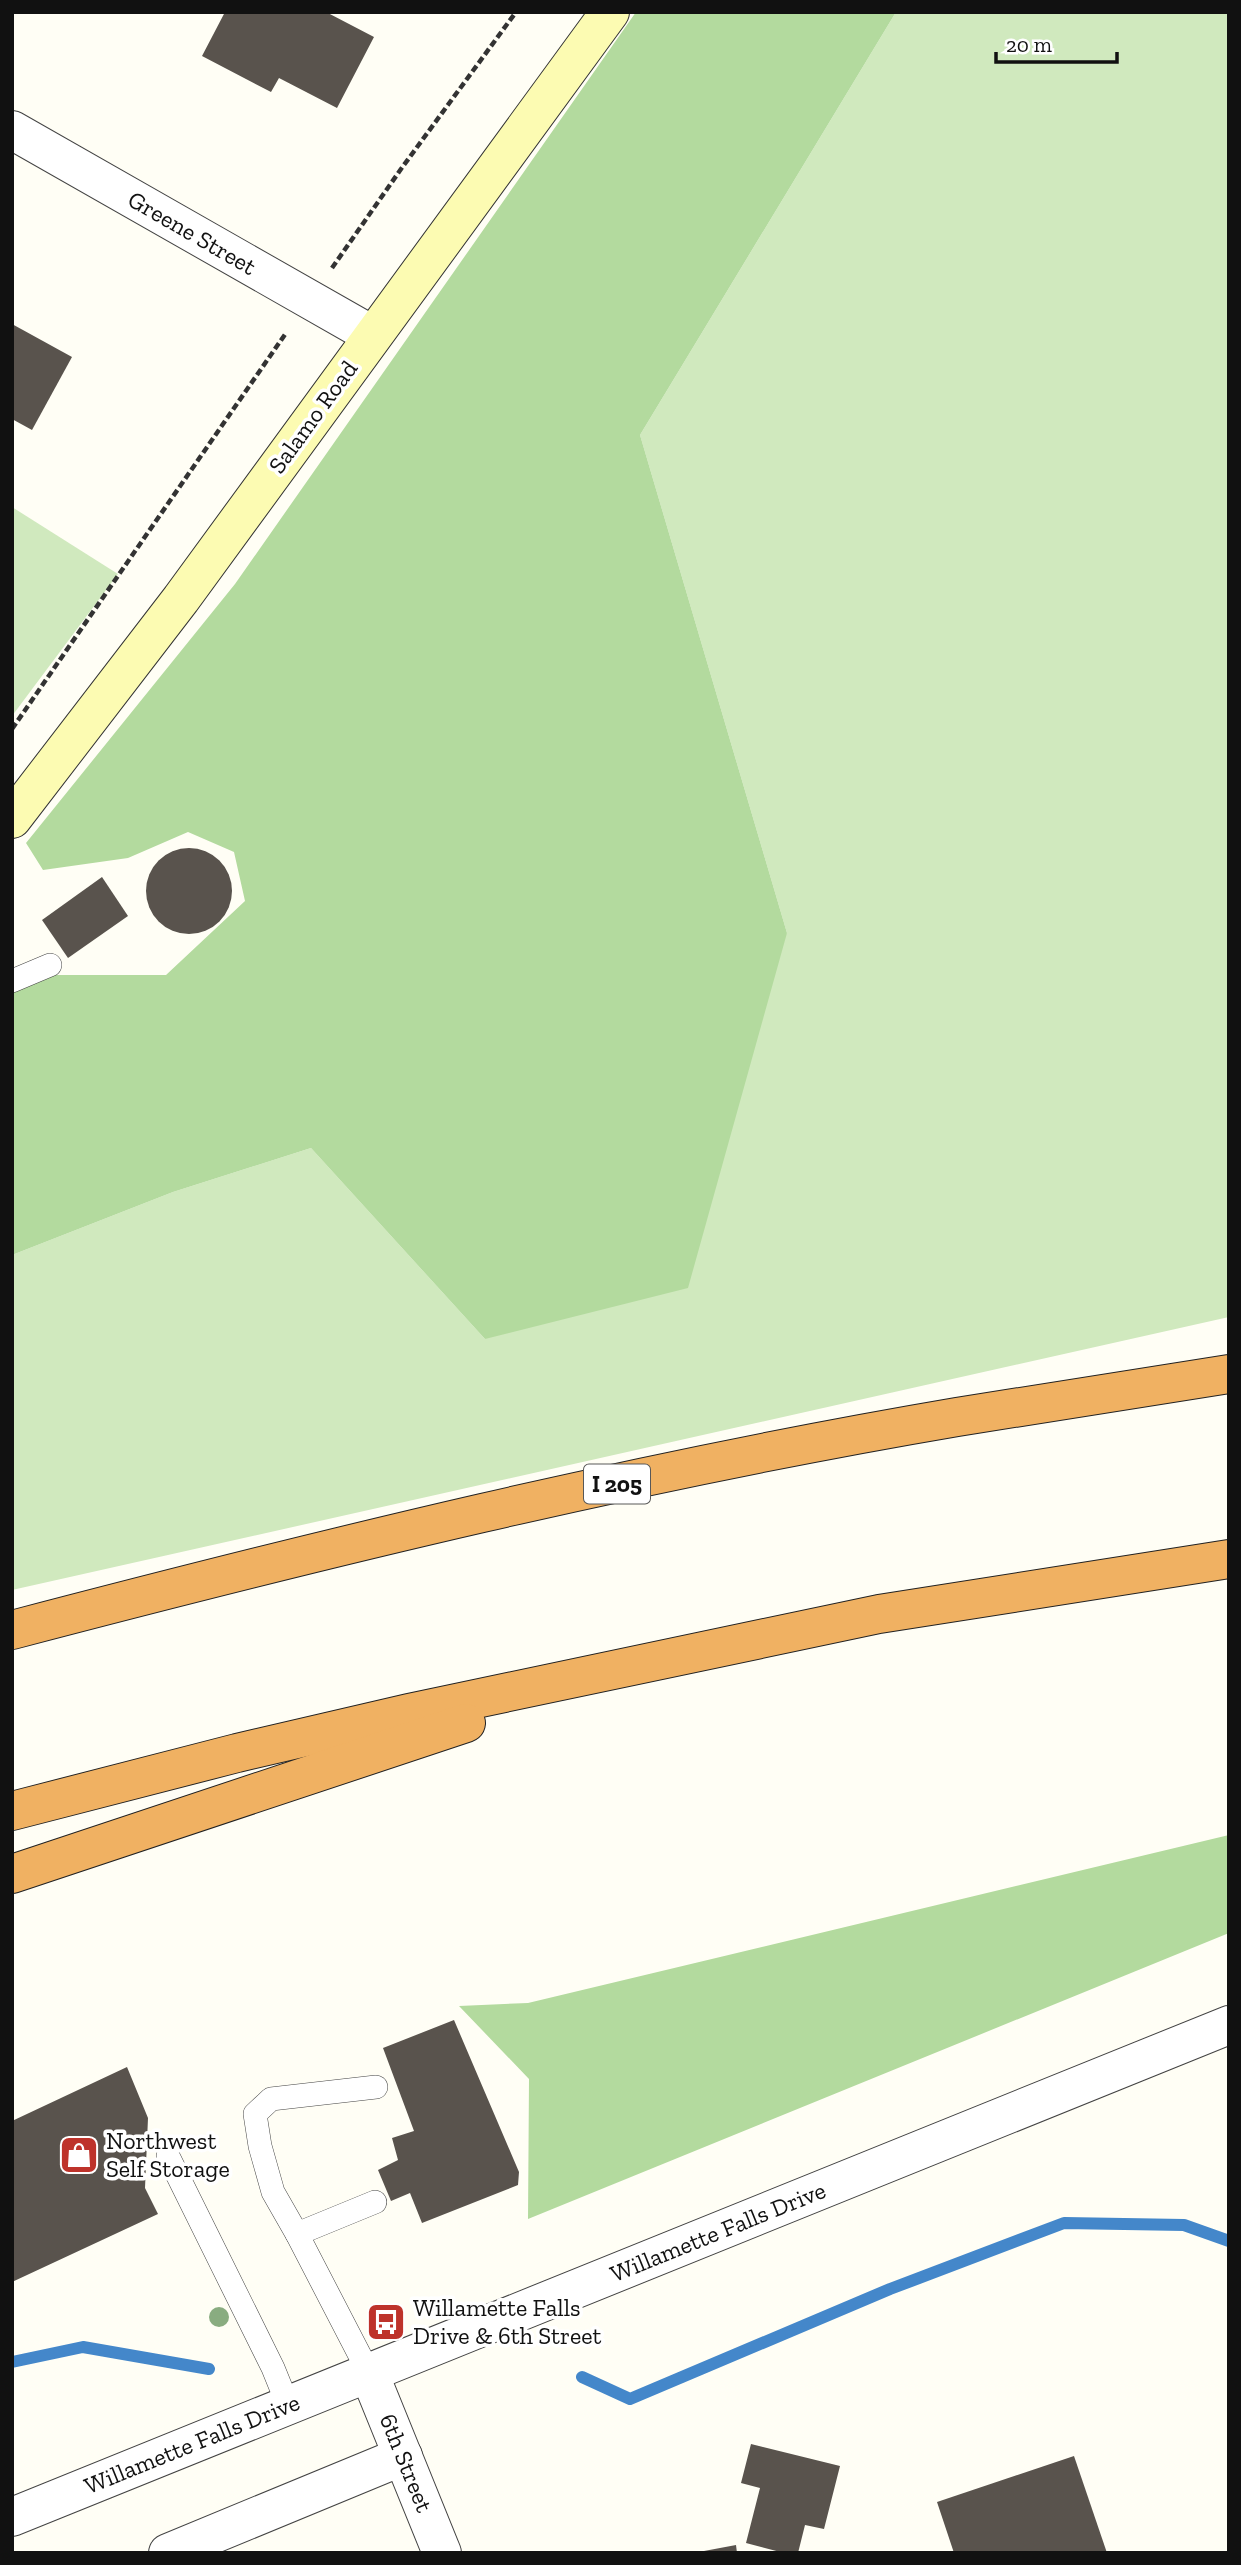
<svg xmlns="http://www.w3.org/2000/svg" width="1241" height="2565" viewBox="0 0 1241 2565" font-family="'Zilla Slab',serif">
	<rect width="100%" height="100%" fill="#fffef5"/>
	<g fill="#d0e9be">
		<polygon points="896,12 1229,12 1229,1317 12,1590 12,1255 173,1192 311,1148 485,1339 787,933 640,435"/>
		<polygon points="12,507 118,574 12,716"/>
	</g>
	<g fill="#b3da9e">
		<polygon points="636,12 896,12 640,435 787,933 688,1288 485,1339 311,1148 173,1192 12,1255 12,990 39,975 166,975 245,901 234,852 188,832 128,858 43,870 26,843 235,584"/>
		<polygon points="1229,1835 1229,1933 528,2219 529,2079 459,2006 528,2003"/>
	</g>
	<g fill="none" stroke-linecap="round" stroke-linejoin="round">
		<g stroke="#4487ca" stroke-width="12">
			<polyline points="12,2362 83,2347 209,2369"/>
			<polyline points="582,2377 630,2399 890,2289 1064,2223 1184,2225 1229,2241"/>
		</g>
	</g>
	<g fill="#59534d">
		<polygon points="225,12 326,12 374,37 337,108 279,78 271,92 202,56"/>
		<polygon points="12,324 72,357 32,430 12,419"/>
		<circle cx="189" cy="891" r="43"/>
		<polygon points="102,877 128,916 68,958 42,920"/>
		<polygon points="454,2020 519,2172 518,2185 422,2223 410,2193 391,2201 378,2170 398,2160 392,2138 414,2131 383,2048"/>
		<polygon points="127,2067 148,2118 145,2188 158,2214 12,2282 12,2121"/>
		<polygon points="751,2444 840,2466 824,2529 805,2525 798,2553 784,2553 746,2543 760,2488 741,2483"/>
		<polygon points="1074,2456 1107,2553 954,2553 937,2502"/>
		<polygon points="736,2545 737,2553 704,2553 704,2551"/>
	</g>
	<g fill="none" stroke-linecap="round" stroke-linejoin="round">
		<g stroke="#444" stroke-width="24">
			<g id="service">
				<polyline points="12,981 50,965"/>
				<polyline points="168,2156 273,2368 288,2405"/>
				<polyline points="297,2234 375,2202"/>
				<polyline points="369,2373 297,2234 273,2192 260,2146 255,2114 271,2099 376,2087"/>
			</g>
		</g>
		<g stroke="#444" stroke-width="40">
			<g id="minor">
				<polyline points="12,130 372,335"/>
				<polyline points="369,2373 442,2553"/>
				<polyline points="168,2553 403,2456"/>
			</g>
		</g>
		<g stroke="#444" stroke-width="40">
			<polyline id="tertiary" points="12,2517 1229,2025"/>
		</g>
		<g stroke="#333" stroke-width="40">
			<polyline id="secondary" points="12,819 181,599 610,12"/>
		</g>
		<g stroke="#222" stroke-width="40">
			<g id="motorway">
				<path d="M12 1630C324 1548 639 1471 957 1417 1047 1402 1138 1388 1229 1374"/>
				<polyline points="12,1811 237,1753 409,1713 879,1614 1229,1559"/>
				<polyline points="12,1874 466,1723"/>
			</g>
		</g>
		<g stroke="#333" stroke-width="4.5" stroke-dasharray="7 3.5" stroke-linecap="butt">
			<polyline points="332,268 401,169 516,12"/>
			<polyline points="12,729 286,333"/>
		</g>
		<use href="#service" stroke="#fff" stroke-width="23"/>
		<use href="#minor" stroke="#fff" stroke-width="38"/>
		<use href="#tertiary" stroke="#fff" stroke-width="38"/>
		<use href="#secondary" stroke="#fcfbb2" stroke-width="38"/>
		<use href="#motorway" stroke="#f0b162" stroke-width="38"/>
	</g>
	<circle fill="#89ac80" cx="219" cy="2317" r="10"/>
	<defs>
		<g id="shop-square" transform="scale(2.0125)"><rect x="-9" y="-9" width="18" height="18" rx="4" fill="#be332b" stroke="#fff"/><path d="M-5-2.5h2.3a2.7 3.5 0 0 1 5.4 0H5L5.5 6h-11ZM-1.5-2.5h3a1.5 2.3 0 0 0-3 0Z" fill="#fff"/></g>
		<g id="bus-square" transform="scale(2.0125)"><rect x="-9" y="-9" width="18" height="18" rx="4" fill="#be332b" stroke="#fff"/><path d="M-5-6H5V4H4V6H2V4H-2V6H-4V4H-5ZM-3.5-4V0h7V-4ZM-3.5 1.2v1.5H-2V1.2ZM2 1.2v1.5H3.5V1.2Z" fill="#fff"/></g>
	</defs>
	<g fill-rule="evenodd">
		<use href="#shop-square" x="79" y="2155"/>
		<use href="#bus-square" x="386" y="2322"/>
	</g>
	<g text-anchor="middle" stroke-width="7" stroke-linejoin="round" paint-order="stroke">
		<rect fill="#fff" stroke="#585858" stroke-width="2" x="584" y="1464.5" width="66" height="39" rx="5"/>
		<g font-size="23" font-weight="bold" fill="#111">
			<text x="617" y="1492">I 205</text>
		</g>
		<g font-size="24" fill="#111" stroke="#fff">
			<text transform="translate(192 233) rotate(30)" y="8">Greene Street</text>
			<text transform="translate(313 417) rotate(-54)" y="8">Salamo Road</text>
			<text transform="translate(718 2232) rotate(-22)" y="8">Willamette Falls Drive</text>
			<text transform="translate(192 2444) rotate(-22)" y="8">Willamette Falls Drive</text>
			<text transform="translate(406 2463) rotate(68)" y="8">6th Street</text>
		</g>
		<g font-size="24" fill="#111" stroke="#fff" text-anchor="start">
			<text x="106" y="2149">Northwest<tspan x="106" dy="28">Self Storage</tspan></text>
			<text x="413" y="2316">Willamette Falls<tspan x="413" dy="28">Drive &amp; 6th Street</tspan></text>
		</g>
	</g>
	<rect width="1241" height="2565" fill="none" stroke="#111111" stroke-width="28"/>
	<path d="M996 52v10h121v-10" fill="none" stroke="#111111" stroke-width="3.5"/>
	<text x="1006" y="52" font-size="21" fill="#111111" stroke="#ffffff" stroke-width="5" paint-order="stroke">20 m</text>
</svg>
